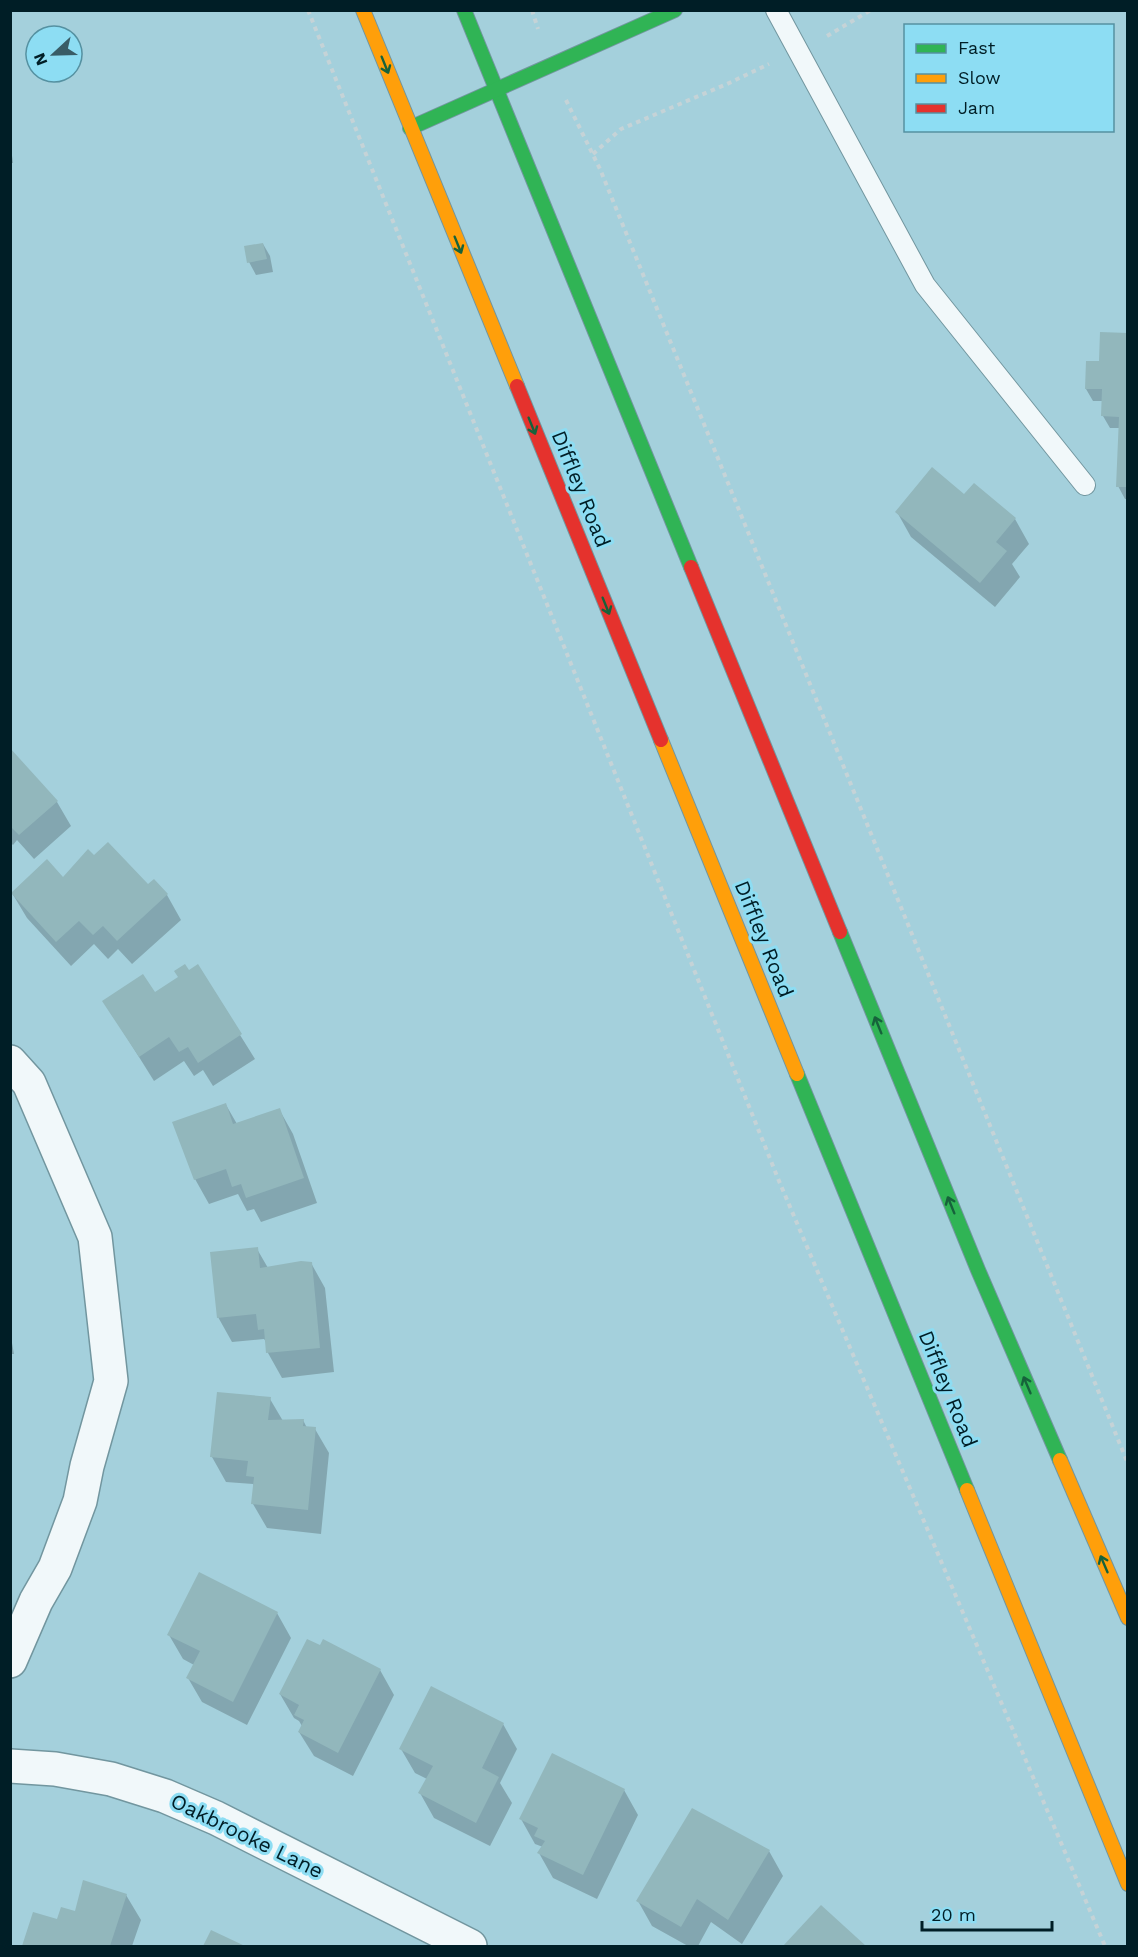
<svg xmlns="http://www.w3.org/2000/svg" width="1138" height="1957" viewBox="0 0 1138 1957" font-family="'Work Sans',sans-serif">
	<rect width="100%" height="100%" fill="#a4d0dc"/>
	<g fill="#0003">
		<polygon points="10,140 13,163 10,163"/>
		<polygon points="263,244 270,256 273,272 256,275 249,262"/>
		<polygon points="1128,334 1128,499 1125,499 1118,486 1120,428 1110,428 1103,416 1103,401 1093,401 1086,389 1100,363"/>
		<polygon points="974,485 1015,519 1029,544 1012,564 1020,577 995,607 911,537 897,512 964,496"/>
		<polygon points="10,751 57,802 71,826 34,859 17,840 13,845 10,842"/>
		<polygon points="63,879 148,886 167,895 181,920 132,964 118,949 108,959 94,944 71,966 27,918 12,893"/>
		<polygon points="197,966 255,1059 213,1086 203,1070 194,1076 184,1061 154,1081 104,1001 154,994"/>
		<polygon points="226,1105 237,1124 279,1109 293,1134 317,1203 261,1222 254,1209 247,1211 238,1194 209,1204 195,1179"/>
		<polygon points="257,1249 268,1268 311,1263 325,1288 334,1372 282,1378 268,1353 267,1343 264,1339 232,1342 218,1317"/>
		<polygon points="10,1332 14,1354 10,1354"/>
		<polygon points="270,1399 283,1421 303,1420 307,1428 315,1429 329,1453 321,1534 267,1528 253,1504 255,1488 253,1484 226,1482 212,1457"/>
		<polygon points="277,1613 291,1638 247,1725 202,1702 188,1678 194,1665 183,1659 169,1635"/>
		<polygon points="380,1670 394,1695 353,1776 314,1756 299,1732 302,1726 299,1721 294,1718 280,1694"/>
		<polygon points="503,1724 517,1749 500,1783 512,1803 490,1846 434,1818 420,1793 427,1779 415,1773 401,1749"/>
		<polygon points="624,1790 638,1815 597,1899 553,1878 539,1853 543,1847 535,1844 521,1819"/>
		<polygon points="693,1810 769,1851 783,1876 742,1944 711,1922 698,1946 688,1946 652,1926 638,1901"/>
		<polygon points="126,1895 141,1920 132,1946 24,1946 34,1914 58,1921 76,1913"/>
		<polygon points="821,1907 864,1946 785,1946"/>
	</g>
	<g fill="#92b7bc">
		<polygon points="263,243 267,259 247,263 244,246"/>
		<polygon points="1100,332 1128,333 1128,487 1116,487 1119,417 1101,416 1102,389 1085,389 1086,361 1099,361"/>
		<polygon points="932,467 964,494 974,483 1016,518 996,542 1007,551 980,583 895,512"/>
		<polygon points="10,748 58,801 19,835 10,826"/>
		<polygon points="108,842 148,884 154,879 168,894 117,941 103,926 93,935 79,921 56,942 11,893 47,859 63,877 88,849 94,855"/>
		<polygon points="185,964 189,970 198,964 242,1034 198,1063 188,1047 179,1052 169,1037 139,1057 102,1001 143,974 155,992 178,977 174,971"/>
		<polygon points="226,1103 233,1124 280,1108 304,1178 246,1198 241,1184 232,1187 226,1169 194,1180 172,1122"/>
		<polygon points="258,1247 260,1268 301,1261 312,1262 320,1348 266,1353 264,1329 258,1330 256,1314 217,1318 210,1252"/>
		<polygon points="217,1392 271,1397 268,1420 304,1419 303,1426 316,1427 308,1510 251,1504 254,1477 246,1476 248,1461 210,1457"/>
		<polygon points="199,1572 278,1612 233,1702 186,1678 200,1651 167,1635"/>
		<polygon points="307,1639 320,1645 323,1639 381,1669 338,1753 298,1732 304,1720 294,1715 299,1705 279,1694"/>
		<polygon points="431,1686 504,1723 482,1768 499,1777 476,1823 418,1793 433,1766 399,1749"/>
		<polygon points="552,1753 625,1789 583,1875 537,1853 545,1841 534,1836 538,1828 519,1819"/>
		<polygon points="692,1808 770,1850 728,1920 697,1899 681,1927 636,1901"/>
		<polygon points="83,1880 127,1894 110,1946 22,1946 33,1912 57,1919 61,1907 75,1911"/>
		<polygon points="821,1905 866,1946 783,1946"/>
		<polygon points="211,1930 245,1946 203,1946"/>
	</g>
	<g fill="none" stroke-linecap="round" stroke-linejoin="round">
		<g stroke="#72969f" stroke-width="22">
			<polyline id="lane" points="776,10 925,285 1085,485"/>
		</g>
		<g stroke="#72969f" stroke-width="36">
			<g id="street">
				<polyline points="10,1062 29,1083 95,1237 111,1381 87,1466 80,1501 55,1568 36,1601 10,1661"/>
				<polyline points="10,1766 55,1769 111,1779 165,1796 216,1818 470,1946"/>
			</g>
		</g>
		<g stroke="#72969f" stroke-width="16">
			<g id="fast">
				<polyline points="464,10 691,567"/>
				<polyline points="410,128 675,10"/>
				<polyline points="840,932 978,1270 1060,1460"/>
				<polyline points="797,1074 967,1490"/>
			</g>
		</g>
		<g stroke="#72969f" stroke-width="16">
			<g id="slow">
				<polyline points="363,10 517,386"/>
				<polyline points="661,740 797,1074"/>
				<polyline points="1060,1460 1128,1618"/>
				<polyline points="967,1490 1128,1884"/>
			</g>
		</g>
		<g stroke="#72969f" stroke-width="16">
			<g id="jam">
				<polyline points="517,386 661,740"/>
				<polyline points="691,567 840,932"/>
			</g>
		</g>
		<g stroke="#c5d3d7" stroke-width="4" stroke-dasharray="4.5 4.5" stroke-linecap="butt">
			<polyline points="308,10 779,1181 1105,1946"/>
			<polyline points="532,10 538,29"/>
			<polyline points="827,36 871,10"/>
			<polyline points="566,100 600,169 1128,1464"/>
			<polyline points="593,154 621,129 727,84 769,64"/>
		</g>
		<use href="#lane" stroke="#f1f8fa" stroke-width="20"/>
		<use href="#street" stroke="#f1f8fa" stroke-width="33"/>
		<use href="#fast" stroke="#30b455" stroke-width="14"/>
		<use href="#slow" stroke="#ff9f0a" stroke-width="14"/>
		<use href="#jam" stroke="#e5322d" stroke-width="14"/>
	</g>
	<defs><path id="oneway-shaft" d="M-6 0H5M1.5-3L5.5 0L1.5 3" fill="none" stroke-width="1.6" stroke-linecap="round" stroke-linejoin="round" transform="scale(1.5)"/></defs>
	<g stroke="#16623b">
		<use href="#oneway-shaft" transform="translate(385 65) rotate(68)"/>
		<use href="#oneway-shaft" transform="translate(458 245) rotate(68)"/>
		<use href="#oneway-shaft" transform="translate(532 426) rotate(68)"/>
		<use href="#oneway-shaft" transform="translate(606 606) rotate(68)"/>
		<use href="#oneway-shaft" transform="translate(878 1025) rotate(-112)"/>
		<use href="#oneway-shaft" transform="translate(951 1205) rotate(-112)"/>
		<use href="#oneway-shaft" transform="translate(1027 1385) rotate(-113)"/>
		<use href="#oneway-shaft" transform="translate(1104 1564) rotate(-113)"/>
	</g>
	<g text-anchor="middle" stroke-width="6" stroke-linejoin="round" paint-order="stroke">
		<g font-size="21" fill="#001e26" stroke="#8dddf3">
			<text transform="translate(581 489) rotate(68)" y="7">Diffley Road</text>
			<text transform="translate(764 939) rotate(68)" y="7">Diffley Road</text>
			<text transform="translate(948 1389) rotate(68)" y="7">Diffley Road</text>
			<text transform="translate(247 1836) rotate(26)" y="7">Oakbrooke Lane</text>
		</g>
	</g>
	<rect width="1138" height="1957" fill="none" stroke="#001e26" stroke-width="24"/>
	<rect x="904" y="24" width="210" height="108" fill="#8dddf3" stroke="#5591a1" stroke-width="1.5"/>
	<rect x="916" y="44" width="30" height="9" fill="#30b455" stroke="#5591a1" stroke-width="1.5"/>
	<text x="958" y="54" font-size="18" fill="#001e26">Fast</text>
	<rect x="916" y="74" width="30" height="9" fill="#ff9f0a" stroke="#5591a1" stroke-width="1.5"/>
	<text x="958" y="84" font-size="18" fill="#001e26">Slow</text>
	<rect x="916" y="104" width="30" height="9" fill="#e5322d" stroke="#5591a1" stroke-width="1.5"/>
	<text x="958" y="114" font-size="18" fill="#001e26">Jam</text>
	<g transform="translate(54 54) rotate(248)"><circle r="28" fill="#8dddf3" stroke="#5591a1" stroke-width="1.5"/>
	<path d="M0-4.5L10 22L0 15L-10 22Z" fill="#395c66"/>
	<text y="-9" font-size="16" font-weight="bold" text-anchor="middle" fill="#001e26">N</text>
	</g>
	<path d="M922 1921v9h130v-9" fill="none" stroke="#001e26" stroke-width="3"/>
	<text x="931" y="1921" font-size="18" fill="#001e26" stroke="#8dddf3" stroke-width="4.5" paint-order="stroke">20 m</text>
</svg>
